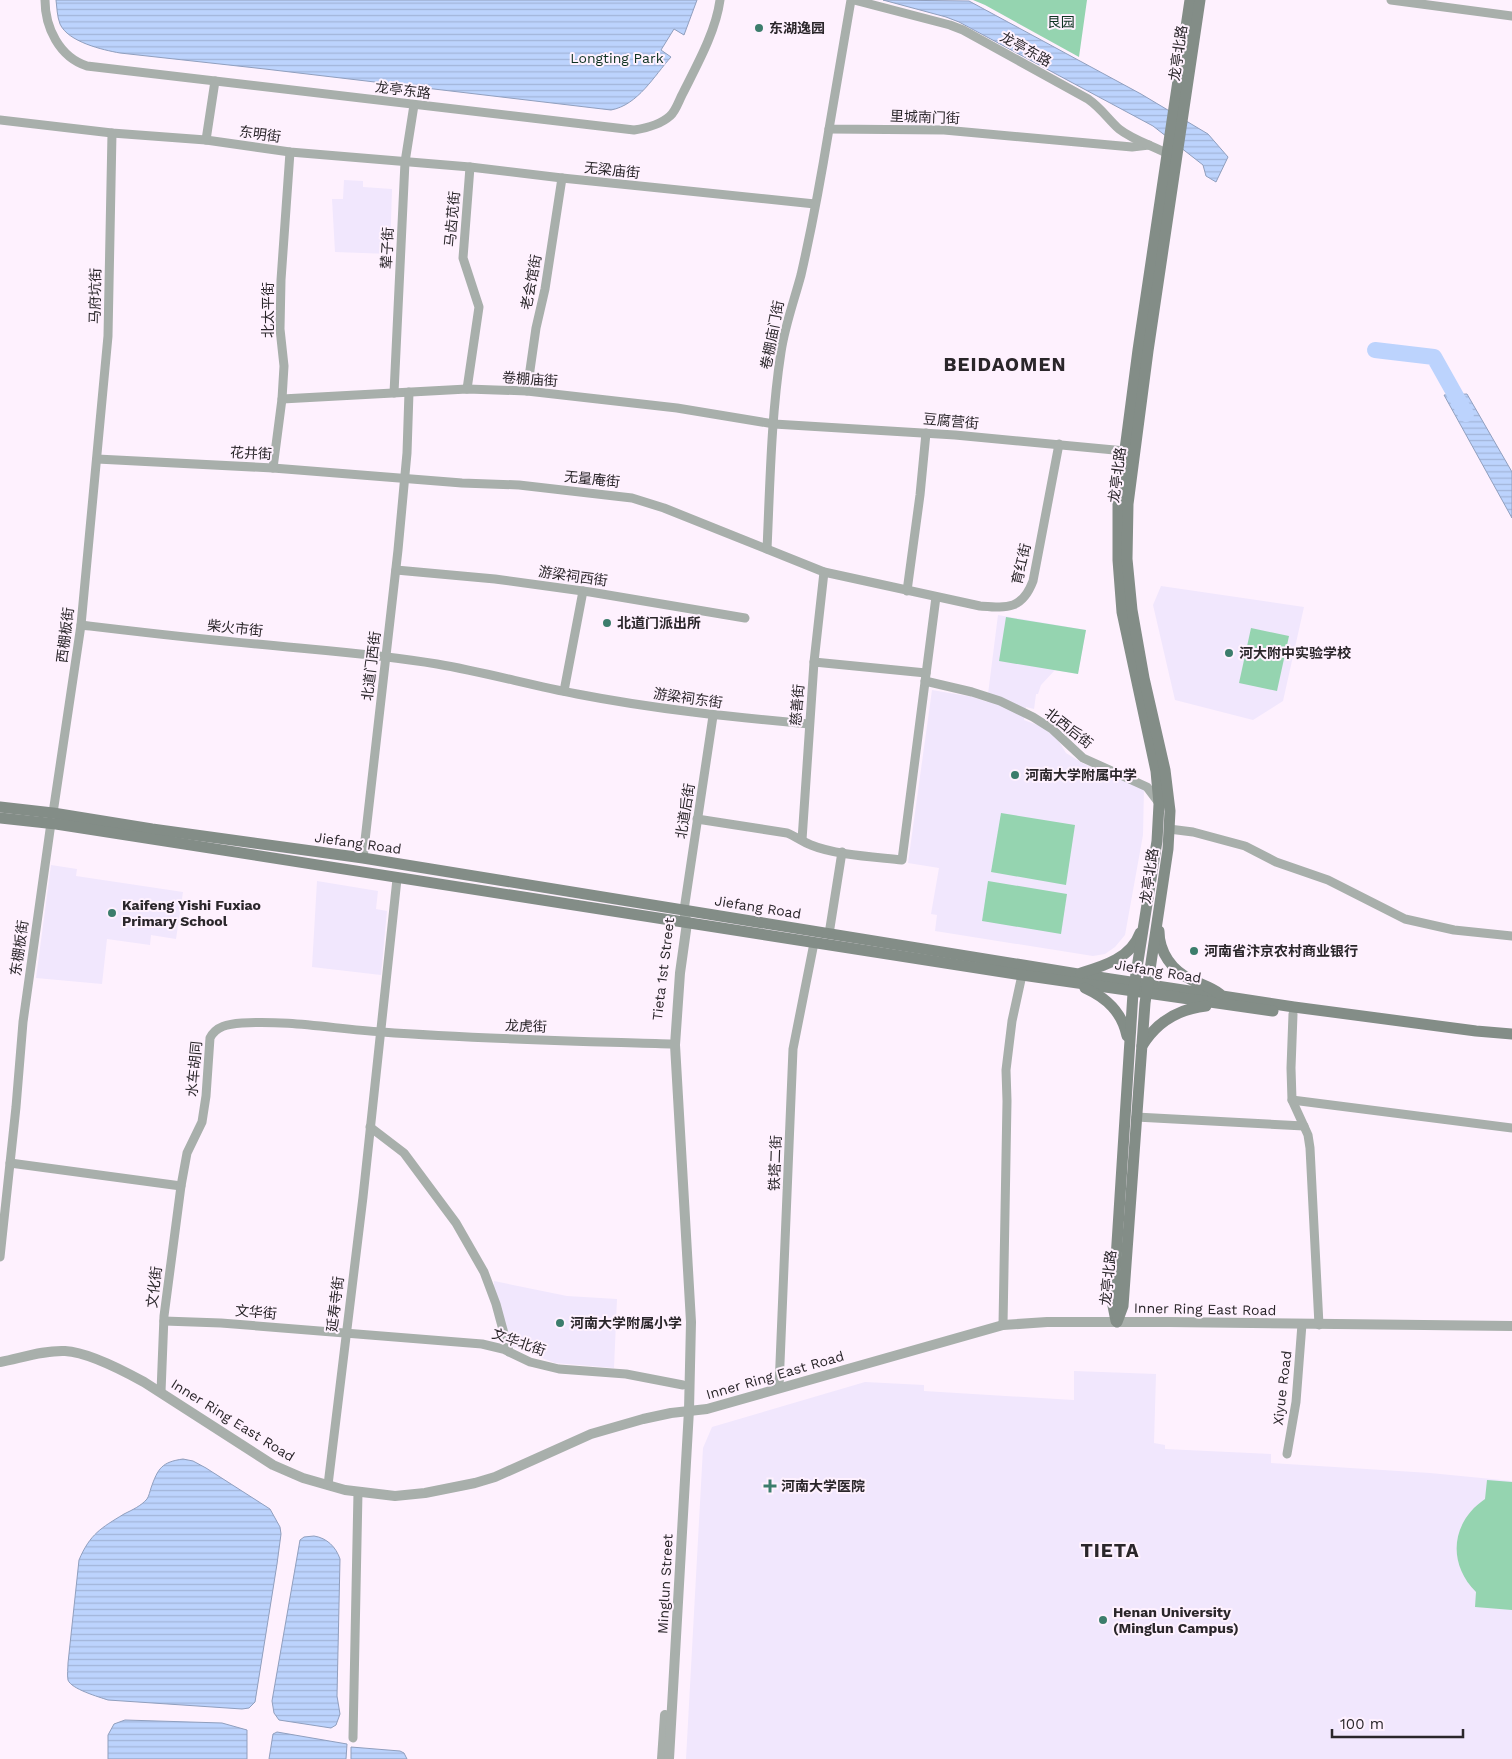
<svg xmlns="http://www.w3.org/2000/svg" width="1512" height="1759" viewBox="0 0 1512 1759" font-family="'Work Sans','Noto Sans SC',sans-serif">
	<defs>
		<pattern id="water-rules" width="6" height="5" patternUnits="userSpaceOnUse" patternTransform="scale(1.25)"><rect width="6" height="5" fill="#bcd3fd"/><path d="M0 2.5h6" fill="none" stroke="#a2b5d9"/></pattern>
	</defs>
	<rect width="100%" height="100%" fill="#fef1fe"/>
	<g fill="#f1e7fd">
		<polygon points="344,180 363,181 363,187 392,189 390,254 335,252 332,199 343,199"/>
		<polygon points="1161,586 1304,607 1283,701 1253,720 1175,700 1153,605"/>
		<polygon points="998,615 1086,630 1078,674 1055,670 1041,685 1038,694 1036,694 1034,709 1026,707 1024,720 1043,727 1058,740 1066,753 1084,764 1144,788 1143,835 1125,935 1115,947 1105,954 1093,956 935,931 937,915 931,914 939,868 908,863 932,690 973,697 987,702"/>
		<polygon points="51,865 77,869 76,876 183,892 176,939 151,935 150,945 107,939 102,984 36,978"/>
		<polygon points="317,881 378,891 376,909 387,911 381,975 312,967"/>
		<polygon points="494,1281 567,1296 617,1299 614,1368 555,1363 511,1346 494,1288"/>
		<polygon points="1074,1371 1156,1374 1154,1443 1165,1445 1165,1449 1271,1454 1271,1463 1430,1473 1512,1481 1512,1759 686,1759 703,1448 712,1427 865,1382 924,1385 924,1391 1074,1400"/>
	</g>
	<g fill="#95d4b0">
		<polygon points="973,0 1087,0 1079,57 985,5"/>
		<polygon points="1006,617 1086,630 1078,674 999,661"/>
		<polygon points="1251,628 1289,636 1277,691 1239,683"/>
		<polygon points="1001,813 1075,825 1066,885 991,872"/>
		<polygon points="988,881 1067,894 1061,934 982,921"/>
		<path d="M1487 1480 1512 1482V1610L1475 1607 1476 1592C1447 1563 1451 1522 1485 1499Z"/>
	</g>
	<g fill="url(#water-rules)" stroke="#909fbe">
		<path d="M56 0H697L684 35 674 29 661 50 671 57C654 76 638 105 611 110L265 69 120 53C103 50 68 42 60 24 57 16 57 8 56 0Z"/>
		<polygon points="883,0 969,1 1141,94 1208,134 1228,157 1216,182 1206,176 1203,165 1153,126 959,22 946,17"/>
		<polygon points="1467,394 1512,472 1512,518 1444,395"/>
		<path d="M183 1459 193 1461 206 1468 270 1509 280 1527 281 1534 277 1564 255 1702 249 1708 242 1709 108 1700C99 1697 71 1689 68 1680 67 1675 68 1668 68 1663L79 1560C90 1534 101 1528 124 1514 132 1510 141 1506 147 1499 149 1496 150 1491 151 1488 158 1468 162 1462 183 1459Z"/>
		<path d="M314 1536C327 1538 336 1547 340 1559L337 1696 340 1714 336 1725 331 1728 279 1720 274 1713 272 1701 300 1540 304 1537Z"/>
		<polygon points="125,1720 222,1723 247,1730 247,1759 108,1759 108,1735 114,1724"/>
		<polygon points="277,1732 347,1744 346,1759 269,1759 273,1734"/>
		<polygon points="351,1747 400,1751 404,1753 407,1759 351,1759"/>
	</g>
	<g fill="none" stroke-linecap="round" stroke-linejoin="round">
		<polyline stroke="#bcd3fd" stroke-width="16" points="1375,350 1434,357 1466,414"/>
		<g stroke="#a8afab" stroke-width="9">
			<path d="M45 0C45 27 59 57 87 66L634 130C647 128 660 125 670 116 676 111 679 100 683 93 697 65 716 31 720 0"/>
			<polyline points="851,0 829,129 944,130 1132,147 1149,145"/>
			<path d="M854 0 950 25 963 30 1088 99C1101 108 1108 119 1119 129 1133 140 1153 146 1168 154"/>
			<polyline points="1391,0 1512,16"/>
			<polyline points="0,120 112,133 206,140 290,152 470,167 562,178 815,204"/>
			<polyline points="206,140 215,81"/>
			<polyline points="467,389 479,307 463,258 470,167"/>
			<polyline points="527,391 536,328 545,289 562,178"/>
			<polyline points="394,393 405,162 414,105"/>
			<polyline points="282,399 467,389 527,391 677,408 774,424 955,435 1125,451"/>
			<path d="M97 459 273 468 462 483 519 485 632 498 664 508 824 572 980 606C1007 608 1022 610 1033 581L1059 444"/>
			<polyline points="273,468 282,399 284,366 280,329 281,280 290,152"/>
			<path d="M767 549C770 484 771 417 781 352 785 325 794 301 801 275 812 227 821 178 829 129"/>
			<polyline points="396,570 495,579 590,592 745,618"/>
			<polyline points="907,591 920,495 926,433"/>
			<path d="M81 625C140 632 198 639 257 644 317 650 377 654 437 664 484 672 530 685 577 694 654 709 731 717 809 724"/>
			<polyline points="814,662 926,673"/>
			<polyline points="925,681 972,692 1000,701 1033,717 1052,729 1083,758 1147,787 1159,803"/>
			<polyline points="564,691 583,591"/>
			<polyline points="53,813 81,625 108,336 112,133"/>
			<path d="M697 819 787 833C795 836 803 842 811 845 835 855 876 857 902 860L936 597"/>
			<polyline points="1169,829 1193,832 1245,846 1276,862 1328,880 1405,919 1454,930 1512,936"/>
			<polyline points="802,840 814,662 824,572"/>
			<polyline points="363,858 398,550 407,453 409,392"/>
			<polyline points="684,910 713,716"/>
			<polyline points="829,934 842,852"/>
			<polyline points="1293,1014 1291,1068 1292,1100 1308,1135 1310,1148 1319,1325"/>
			<polyline points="1292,1100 1512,1128"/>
			<polyline points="1136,1117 1304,1126"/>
			<polyline points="370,1127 404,1153 456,1223 484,1272 496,1304 509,1352"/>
			<polyline points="10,1163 181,1186"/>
			<polyline points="0,1257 16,1107 23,1022 51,823"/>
			<polyline points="164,1321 221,1323 482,1344 503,1349 530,1362 559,1369 626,1374 683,1385"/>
			<polyline points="1003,1325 1007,1101 1006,1070 1012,1021 1022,975"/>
			<polyline points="779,1387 793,1049 814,943"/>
			<path d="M161 1392 164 1316 181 1186 187 1153 202 1122 206 1096 210 1038C216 1026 228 1024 242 1023 288 1020 335 1029 382 1032 477 1039 574 1041 670 1044"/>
			<polyline points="1287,1454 1296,1402 1302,1324"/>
			<polyline points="328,1485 363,1197 397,879"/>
			<polyline points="353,1738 358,1492"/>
		</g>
		<g stroke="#a8afab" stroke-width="10">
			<path d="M0 1362C21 1358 44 1350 65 1351 88 1352 124 1371 144 1382L273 1465 303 1478 345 1490 395 1496 425 1493 475 1483 495 1477 591 1434 643 1419 671 1413 707 1409 1003 1325 1047 1322H1169L1512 1326"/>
			<polyline points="662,1759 665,1715"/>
			<polyline points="669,1759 689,1410 691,1322 675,1045 680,973 687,923 685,916"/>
		</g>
		<g stroke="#838d87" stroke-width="11">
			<polyline points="0,807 53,813 152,829 363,858 1078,974 1294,1007 1476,1031 1512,1034"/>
			<polyline points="0,818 56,824 1022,975 1273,1011"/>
			<path d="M1159 931C1159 952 1172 971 1192 980 1202 985 1211 987 1220 994"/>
			<path d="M1081 973C1104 966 1131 958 1140 933"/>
			<path d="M1085 988C1107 998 1122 1012 1127 1036"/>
			<path d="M1142 1046C1156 1023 1178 1009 1206 1006"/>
			<polyline points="1116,1321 1113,1306 1133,993 1157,841 1159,804 1156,771 1122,612 1118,560 1118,503 1138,350 1190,0"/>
			<polyline points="1117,1322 1123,1306 1145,1003 1168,849 1170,811 1165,770 1144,678 1132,610 1127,559 1128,504 1148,351 1200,0"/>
		</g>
	</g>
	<g fill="#3c7d6c" stroke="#fef1fe" stroke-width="2">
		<circle cx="759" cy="28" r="5"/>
		<circle cx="607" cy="623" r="5"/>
		<circle cx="1229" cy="653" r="5"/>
		<circle cx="1015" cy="775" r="5"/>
		<circle cx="112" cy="913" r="5"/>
		<circle cx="1194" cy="951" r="5"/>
		<circle cx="560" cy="1323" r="5"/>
		<path d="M767.5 1478.5h5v5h5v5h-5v5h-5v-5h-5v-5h5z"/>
		<circle cx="1103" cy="1620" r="5"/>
	</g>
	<g text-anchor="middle" stroke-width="4" stroke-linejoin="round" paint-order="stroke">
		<g font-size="14" fill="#0e3321" stroke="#fef1fe">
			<text x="1061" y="27">艮园</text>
			<text x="617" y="63">Longting Park</text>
		</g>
		<g font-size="14" font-weight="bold" fill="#2a262a" stroke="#fef1fe" text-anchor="start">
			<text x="769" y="33">东湖逸园</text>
			<text x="617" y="628">北道门派出所</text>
			<text x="1239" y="658">河大附中实验学校</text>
			<text x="1025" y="780">河南大学附属中学</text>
			<text x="122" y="910">Kaifeng Yishi Fuxiao<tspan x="122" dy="16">Primary School</tspan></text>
			<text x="1204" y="956">河南省汴京农村商业银行</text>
			<text x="570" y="1328">河南大学附属小学</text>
			<text x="781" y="1491">河南大学医院</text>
			<text x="1113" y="1617">Henan University<tspan x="1113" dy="16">(Minglun Campus)</tspan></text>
		</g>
		<g font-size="14" fill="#2a262a" stroke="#fef1fe">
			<text transform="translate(1026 49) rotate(29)" y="5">龙亭东路</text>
			<text transform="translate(1178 53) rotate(-82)" y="5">龙亭北路</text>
			<text transform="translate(403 90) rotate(7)" y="5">龙亭东路</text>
			<text transform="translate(925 117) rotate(2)" y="5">里城南门街</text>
			<text transform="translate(260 134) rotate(8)" y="5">东明街</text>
			<text transform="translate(612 170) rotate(6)" y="5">无梁庙街</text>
			<text transform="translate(452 219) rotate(-85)" y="5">马齿苋街</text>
			<text transform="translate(387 248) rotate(-87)" y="5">辇子街</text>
			<text transform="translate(531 282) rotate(-79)" y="5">老会馆街</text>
			<text transform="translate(95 296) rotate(-89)" y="5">马府坑街</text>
			<text transform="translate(268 310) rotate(-90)" y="5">北太平街</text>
			<text transform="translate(772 335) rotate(-79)" y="5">卷棚庙门街</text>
			<text transform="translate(530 379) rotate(4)" y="5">卷棚庙街</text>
			<text transform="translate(951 421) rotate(5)" y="5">豆腐营街</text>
			<text transform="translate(251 453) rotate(3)" y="5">花井街</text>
			<text transform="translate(1117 475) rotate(-83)" y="5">龙亭北路</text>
			<text transform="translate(592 479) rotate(6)" y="5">无量庵街</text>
			<text transform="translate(1021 564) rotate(-77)" y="5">育红街</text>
			<text transform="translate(573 576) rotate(8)" y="5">游梁祠西街</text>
			<text transform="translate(235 628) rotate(6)" y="5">柴火市街</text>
			<text transform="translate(65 635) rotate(-83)" y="5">西棚板街</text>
			<text transform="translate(371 666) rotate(-83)" y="5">北道门西街</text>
			<text transform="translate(688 698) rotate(8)" y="5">游梁祠东街</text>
			<text transform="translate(797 705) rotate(-85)" y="5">慈善街</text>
			<text transform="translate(1069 728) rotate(38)" y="5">北西后街</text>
			<text transform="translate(685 811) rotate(-81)" y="5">北道后街</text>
			<text transform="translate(358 843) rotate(8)" y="5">Jiefang Road</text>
			<text transform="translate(1149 876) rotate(-82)" y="5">龙亭北路</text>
			<text transform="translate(758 907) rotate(9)" y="5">Jiefang Road</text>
			<text transform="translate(19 948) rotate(-82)" y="5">东棚板街</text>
			<text transform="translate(663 969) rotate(-83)" y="5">Tieta 1st Street</text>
			<text transform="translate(1158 971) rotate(9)" y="5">Jiefang Road</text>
			<text transform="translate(526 1026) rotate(2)" y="5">龙虎街</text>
			<text transform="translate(194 1069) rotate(-85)" y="5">水车胡同</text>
			<text transform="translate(775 1163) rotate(-88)" y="5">铁塔二街</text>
			<text transform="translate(1108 1278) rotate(-84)" y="5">龙亭北路</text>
			<text transform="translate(154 1287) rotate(-83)" y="5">文化街</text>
			<text transform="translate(335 1304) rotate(-83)" y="5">延寿寺街</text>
			<text transform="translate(1205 1309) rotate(1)" y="5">Inner Ring East Road</text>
			<text transform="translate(256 1312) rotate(5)" y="5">文华街</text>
			<text transform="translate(519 1342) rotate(19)" y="5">文华北街</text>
			<text transform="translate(775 1375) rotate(-16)" y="5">Inner Ring East Road</text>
			<text transform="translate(1282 1388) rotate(-83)" y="5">Xiyue Road</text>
			<text transform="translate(233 1420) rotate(32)" y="5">Inner Ring East Road</text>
			<text transform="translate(665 1584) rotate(-87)" y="5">Minglun Street</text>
		</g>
		<g font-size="19" font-weight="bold" letter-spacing="1" fill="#2a262a" stroke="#fef1fe">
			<text x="1005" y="371">BEIDAOMEN</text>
			<text x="1110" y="1557">TIETA</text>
		</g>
	</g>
	<path d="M1332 1729v8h131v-8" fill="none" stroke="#2a262a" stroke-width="2.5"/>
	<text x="1340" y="1729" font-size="15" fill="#2a262a" stroke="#fef1fe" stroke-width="4" paint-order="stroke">100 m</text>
</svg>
